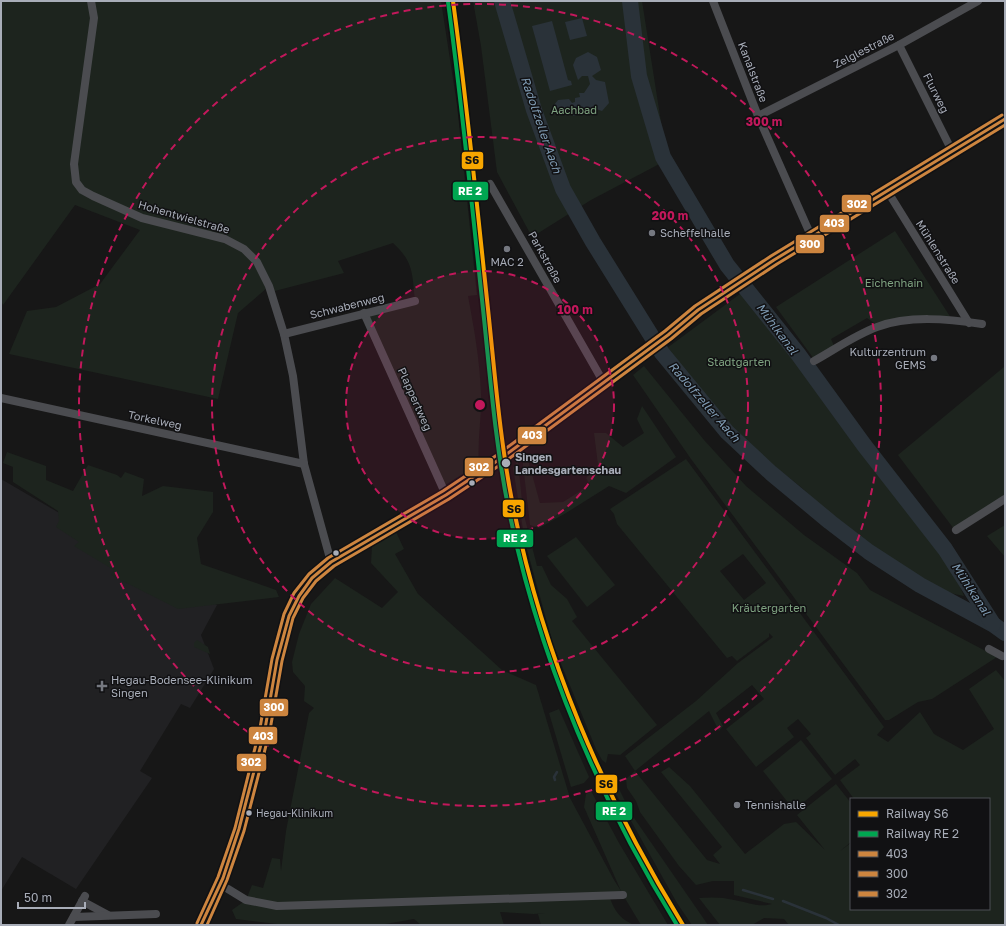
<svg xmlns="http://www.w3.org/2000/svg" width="1006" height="926" viewBox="0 0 1006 926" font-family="'Golos Text',sans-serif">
	<rect width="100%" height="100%" fill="#171717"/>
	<polygon fill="#212123" points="1,479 217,605 201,635 214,669 190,708 181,704 140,771 152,778 76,889 22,857 1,891"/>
	<g fill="#1d241e" fill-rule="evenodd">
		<path d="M1 1H441L457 105 477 295 468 296C474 328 480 361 481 394 482 417 477 441 479 464L442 487 364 313 415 300C412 274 414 262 393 243L338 261 344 273 271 292 268 287 238 313 218 399 9 354 27 311 56 307 100 284 140 230 75 205 3 305 1 301Z"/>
		<polygon points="473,1 642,1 667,160 591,200 532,237 497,172 481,46"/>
		<polygon points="895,231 951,318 877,325 867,318 831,339 834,346 814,359 776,307"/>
		<polygon points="748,288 864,446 944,550 964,596 915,586 829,514 802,488 729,430 663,351"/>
		<polygon points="644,366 704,440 746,486 804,535 857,573 870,590 997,657 932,699 918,702 889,720 885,720 691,459 633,375"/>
		<polygon points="1004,367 1005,496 954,529 898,455"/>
		<polygon points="642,406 676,457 626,493 609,486 566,513 539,528 530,525 522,456 528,460 540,503 563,502 590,485 586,478 598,465 594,433 606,433 623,447 644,433 637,419"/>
		<polygon points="7,452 46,466 46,480 73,491 88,465 117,475 121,478 125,472 144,479 142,496 163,486 213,492 213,512 197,538 201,564 276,590 279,597 178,609 111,575 114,570 74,546 79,542 56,527 59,521 58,511 13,482 13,467 3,463"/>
		<path d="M686 459 884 727 877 735 888 742 920 712 934 734 963 750 994 729 969 689 996 670 1005 681V925H789L784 919 764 918 752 925H720L699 898C711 897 723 897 734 900 747 902 759 908 772 904L734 895V881H713L696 885 679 866 640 812 636 801 627 788 626 779 635 771 625 756 696 701 738 663 773 637 769 633V637L737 661 732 656 727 658 617 524 614 514 610 509ZM743 554 766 583 744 600 720 571ZM752 685 764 699 726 729 756 767 794 737 787 728 798 719 811 734 806 738 835 775 855 759 860 765 840 780 854 799H989V909H851V843L840 851 851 842V803L836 784 797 815 825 850 796 822 784 824 745 854 690 786 669 767 661 772 722 847 713 855 720 864 707 860 635 771 709 711 719 731 723 726 716 713Z"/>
		<polygon points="518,461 523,511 537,566 542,566 551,585 567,599 577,617 572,621 657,725 620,755 608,754 606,763 602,760 596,749 553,644 525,542 513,468"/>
		<polygon points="1005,525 1005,557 987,536"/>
		<path d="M396 532 404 549 395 554 418 594 502 670 536 685 570 798 614 880 621 891 584 807 586 794 591 791 619 843 668 925H641L623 895 609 896C615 911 619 918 634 925H541L538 914 546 913 534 914 500 912 504 925H421L414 919 380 925H285L236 919 232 910 246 900 252 885 263 888 272 858 280 859 281 871 286 831 309 713 314 708 304 701 305 686 293 672 292 662 299 634 311 604 335 578 382 608 398 592 371 563 372 546Z"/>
		<polygon points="576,537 615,585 587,607 547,556"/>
		<polygon points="197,640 208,647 210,654 194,647 194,643"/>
		<polygon points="559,709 589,777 584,783 571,787 549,713"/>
		<polygon points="801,740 832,779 794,810 763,771"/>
		<polygon points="612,775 632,815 708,925 692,925 677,903 607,778"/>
	</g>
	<g fill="#2a3239">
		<polygon points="582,18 587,36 570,40 565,22"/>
		<polygon points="552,21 568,80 571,81 572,85 550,91 532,26"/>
		<polygon points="588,52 597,57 601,70 592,76 596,80 605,82 609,103 602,111 593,108 587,111 587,113 573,116 571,112 568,115 559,115 555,111 554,105 558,100 569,99 572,103 575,102 575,98 580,97 579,93 584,93 590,84 588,76 582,76 578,80 573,65 576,58"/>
	</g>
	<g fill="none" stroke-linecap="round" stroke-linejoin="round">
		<g stroke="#2a3239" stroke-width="2.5">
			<polyline points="555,780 554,777 557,772"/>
			<polyline points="743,890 773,899"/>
			<polyline points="783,901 826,918 839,925"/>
		</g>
		<g stroke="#2a3239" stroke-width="16">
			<polyline points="502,1 534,110 563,189 593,242 662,353 727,432 771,473 830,522 869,552 920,585 994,625 1005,633"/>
			<polyline points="630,1 639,76 663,157 727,265 798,354 864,445 945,549 993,624"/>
		</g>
		<g stroke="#4b4c50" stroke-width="8">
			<polyline points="91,1 94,18 74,164 76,182 82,190 93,196 142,218 225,239 244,249 257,262 269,286 284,334 293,376 304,464 331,562"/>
			<polyline points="713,1 758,116 812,238"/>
			<polyline points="899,45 952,151"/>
			<polyline points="758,116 899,45 978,1"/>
			<polyline points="490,184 604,383"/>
			<polyline points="888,192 969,323"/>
			<polyline points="364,313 446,495"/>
			<polyline points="284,334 415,301"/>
			<path d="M814 361C834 350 855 335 877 327 909 315 948 319 982 324"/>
			<polyline points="1,398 304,464"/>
			<polyline points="956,530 1005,499"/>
			<polyline points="989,649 1002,656"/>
			<polyline points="228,889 246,900 277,906 623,895"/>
			<polyline points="82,901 108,915"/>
			<polyline points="74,917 156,914"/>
			<polyline points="69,925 85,896"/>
		</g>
		<path stroke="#4d4f52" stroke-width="13" d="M201 925C234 865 249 795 265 729 279 670 274 600 331 562L446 495 500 459 668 335 698 310 774 260 888 192 1005 119"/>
		<g stroke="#111113" stroke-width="6">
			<polyline id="bus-1" points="201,925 223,878 239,829 265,729 277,660 289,616 299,596 312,578 331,562 446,495 500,459 668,335 698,310 774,260 1005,119"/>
		</g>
		<g stroke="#111113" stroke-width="6">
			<polyline id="bus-2" points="207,925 227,880 244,831 270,730 282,661 293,618 303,598 316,581 334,566 449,499 503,463 671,339 701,314 777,264 1005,125"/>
		</g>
		<g stroke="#111113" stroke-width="6">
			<polyline id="bus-3" points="197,923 218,877 235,828 260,728 272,659 284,614 294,593 309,574 328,558 443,491 497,455 665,331 695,306 771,256 1002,115"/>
		</g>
		<use href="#bus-1" stroke="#cd853f" stroke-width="3"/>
		<use href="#bus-2" stroke="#cd853f" stroke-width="3"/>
		<use href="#bus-3" stroke="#cd853f" stroke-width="3"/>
		<g stroke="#111113" stroke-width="7">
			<path id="rail-1" d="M453 1C467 103 477 206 488 309 495 375 500 441 513 506 544 658 602 793 683 925"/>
		</g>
		<g stroke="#111113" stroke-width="7">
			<path id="rail-2" d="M448 2C462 104 472 207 483 309 490 375 495 441 508 506 538 655 597 795 677 925"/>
		</g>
		<use href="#rail-1" stroke="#f7a600" stroke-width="4"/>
		<use href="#rail-2" stroke="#00a651" stroke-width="4"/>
	</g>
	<circle cx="480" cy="405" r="134" fill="#c2185b" fill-opacity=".12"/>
	<g fill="none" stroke="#c2185b" stroke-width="2" stroke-dasharray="7 5">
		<circle cx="480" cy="405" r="134"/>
		<circle cx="480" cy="405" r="268"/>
		<circle cx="480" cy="405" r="401"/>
	</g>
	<g fill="#757880" stroke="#111113" stroke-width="1.5">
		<circle cx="652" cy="233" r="4"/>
		<circle cx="507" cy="249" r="4"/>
		<circle cx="934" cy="358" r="4"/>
		<path d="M100 680h4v4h4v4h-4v4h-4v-4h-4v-4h4z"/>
		<circle cx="737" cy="805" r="4"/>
	</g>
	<g fill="#a8adb8" stroke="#111113" stroke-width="1.5">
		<circle cx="506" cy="463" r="5"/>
		<circle cx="472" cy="483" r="3.5"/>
		<circle cx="336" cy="553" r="3.5"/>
		<circle cx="249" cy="813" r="3.5"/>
	</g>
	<g text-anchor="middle" stroke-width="3" stroke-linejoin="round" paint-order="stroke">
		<g font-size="10" fill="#a8adb8" stroke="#111113" text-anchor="start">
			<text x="256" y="817">Hegau-Klinikum</text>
		</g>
		<g font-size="11" fill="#a8adb8" stroke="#111113">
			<text transform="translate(864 50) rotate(-27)" y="4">Zelglestraße</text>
			<text transform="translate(753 72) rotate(69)" y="4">Kanalstraße</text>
			<text transform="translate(936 93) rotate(63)" y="4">Flurweg</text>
			<text transform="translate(184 217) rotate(16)" y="4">Hohentwielstraße</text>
			<text transform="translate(938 252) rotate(58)" y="4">Mühlenstraße</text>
			<text transform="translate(545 257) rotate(61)" y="4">Parkstraße</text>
			<text transform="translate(347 306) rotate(-14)" y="4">Schwabenweg</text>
			<text transform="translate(415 399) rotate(66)" y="4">Plappertweg</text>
			<text transform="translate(155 420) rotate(12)" y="4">Torkelweg</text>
		</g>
		<g font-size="11" fill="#7fa381" stroke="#111113">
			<text x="574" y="114">Aachbad</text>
			<text x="894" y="287">Eichenhain</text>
			<text x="739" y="366">Stadtgarten</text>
			<text x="769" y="612">Kräutergarten</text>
		</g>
		<g font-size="11" fill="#a8adb8" stroke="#111113" text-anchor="start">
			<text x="660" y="237">Scheffelhalle</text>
			<text x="507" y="266" text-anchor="middle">MAC 2</text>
			<text x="926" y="356" text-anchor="end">Kulturzentrum<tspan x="926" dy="13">GEMS</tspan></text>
			<text x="111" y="684">Hegau-Bodensee-Klinikum<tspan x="111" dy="13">Singen</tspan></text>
			<text x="745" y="809">Tennishalle</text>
		</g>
		<g font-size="11" font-weight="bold" fill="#a8adb8" stroke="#111113" text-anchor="start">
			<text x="515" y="461">Singen<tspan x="515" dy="13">Landesgartenschau</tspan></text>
		</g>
		<g font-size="12" font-style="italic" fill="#7f9bb3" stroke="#111113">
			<text transform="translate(541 125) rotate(71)" y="4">Radolfzeller Aach</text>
			<text transform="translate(777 329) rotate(53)" y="4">Mühlkanal</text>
			<text transform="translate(704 402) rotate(49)" y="4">Radolfzeller Aach</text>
			<text transform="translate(971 589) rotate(57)" y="4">Mühlkanal</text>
		</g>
	</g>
	<circle cx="480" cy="405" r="6" fill="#c2185b" stroke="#111113" stroke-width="2"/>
	<g font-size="12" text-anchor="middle" font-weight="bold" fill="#c2185b" stroke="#111113" stroke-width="3" stroke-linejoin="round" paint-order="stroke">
		<text x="764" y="126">300 m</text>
		<text x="670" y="220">200 m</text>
		<text x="575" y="314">100 m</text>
	</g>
	<g stroke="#111113" stroke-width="1.5">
		<rect x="461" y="151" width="23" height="19" rx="4" fill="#f7a600"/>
		<rect x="452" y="181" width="37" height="20" rx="4" fill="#00a651"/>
		<rect x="841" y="194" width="31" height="19" rx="4" fill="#cd853f"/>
		<rect x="819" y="214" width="31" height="19" rx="4" fill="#cd853f"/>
		<rect x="795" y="234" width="30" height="20" rx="4" fill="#cd853f"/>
		<rect x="517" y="426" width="30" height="19" rx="4" fill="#cd853f"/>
		<rect x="464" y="457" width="30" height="20" rx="4" fill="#cd853f"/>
		<rect x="502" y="499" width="23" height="19" rx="4" fill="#f7a600"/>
		<rect x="496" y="529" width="38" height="19" rx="4" fill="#00a651"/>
		<rect x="259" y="698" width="30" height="19" rx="4" fill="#cd853f"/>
		<rect x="248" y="726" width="30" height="19" rx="4" fill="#cd853f"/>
		<rect x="236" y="753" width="31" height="19" rx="4" fill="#cd853f"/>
		<rect x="595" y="774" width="23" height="20" rx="4" fill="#f7a600"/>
		<rect x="595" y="801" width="38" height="20" rx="4" fill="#00a651"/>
	</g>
	<g font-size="11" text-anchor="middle" font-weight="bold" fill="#fff">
		<text x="470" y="195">RE 2</text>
		<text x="857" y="208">302</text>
		<text x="834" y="227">403</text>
		<text x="810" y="248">300</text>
		<text x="532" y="439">403</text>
		<text x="479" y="471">302</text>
		<text x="515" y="542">RE 2</text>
		<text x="274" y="711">300</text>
		<text x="263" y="740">403</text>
		<text x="251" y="766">302</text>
		<text x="614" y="815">RE 2</text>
	</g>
	<g font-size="11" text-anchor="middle" font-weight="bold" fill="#111">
		<text x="472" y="164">S6</text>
		<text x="514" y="513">S6</text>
		<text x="606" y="788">S6</text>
	</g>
	<rect width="1006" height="926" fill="none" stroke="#a8adb8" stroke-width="4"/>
	<rect x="850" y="798" width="140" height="112" fill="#111113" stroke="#4d4f55"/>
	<rect x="858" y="811" width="20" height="6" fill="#f7a600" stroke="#4d4f55"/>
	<text x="886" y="818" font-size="12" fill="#a8adb8">Railway S6</text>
	<rect x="858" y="831" width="20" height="6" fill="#00a651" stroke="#4d4f55"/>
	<text x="886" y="838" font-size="12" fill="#a8adb8">Railway RE 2</text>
	<rect x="858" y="851" width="20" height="6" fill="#cd853f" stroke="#4d4f55"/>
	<text x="886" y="858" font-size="12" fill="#a8adb8">403</text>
	<rect x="858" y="871" width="20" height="6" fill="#cd853f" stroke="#4d4f55"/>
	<text x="886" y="878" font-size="12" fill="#a8adb8">300</text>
	<rect x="858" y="891" width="20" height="6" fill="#cd853f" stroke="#4d4f55"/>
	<text x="886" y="898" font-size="12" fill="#a8adb8">302</text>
	<path d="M18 902v6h67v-6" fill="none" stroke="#a8adb8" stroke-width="2"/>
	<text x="24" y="902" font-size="12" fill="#a8adb8" stroke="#111113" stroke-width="3" paint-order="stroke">50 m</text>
</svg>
